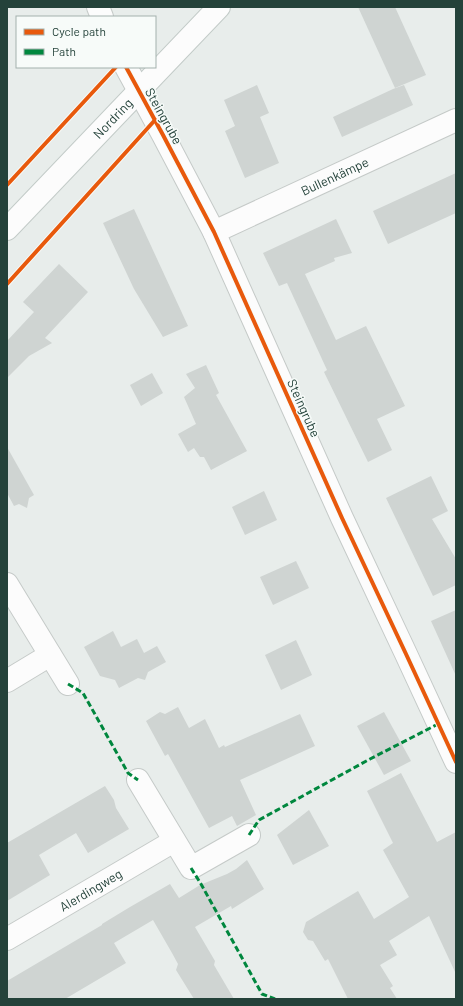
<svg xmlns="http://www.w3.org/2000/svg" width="463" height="1006" viewBox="0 0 463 1006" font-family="Barlow,sans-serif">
	<rect width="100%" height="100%" fill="#e8edeb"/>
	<g fill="#cfd4d2">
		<polygon points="358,7 395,7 426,75 395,88"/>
		<polygon points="257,85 269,113 260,117 279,163 245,178 225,131 235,126 224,100"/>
		<polygon points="404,85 413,105 342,137 333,117 393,89"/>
		<polygon points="456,173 456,213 388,244 373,211"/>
		<polygon points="134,209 188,326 163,337 134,289 103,223"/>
		<polygon points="336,219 352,253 334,258 335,261 305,274 336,340 366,326 405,406 377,419 392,450 368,462 324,372 327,370 287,283 279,286 263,253"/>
		<polygon points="59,264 88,292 45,338 52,343 29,356 7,378 7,341 34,312 23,302"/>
		<polygon points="206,365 219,393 216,395 247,451 211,470 204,457 200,457 194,448 188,452 178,434 196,424 184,397 195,388 186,374"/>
		<polygon points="152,373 163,393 141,406 130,385"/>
		<polygon points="7,447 34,495 29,498 27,508 19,504 14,506 7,493"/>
		<polygon points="431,476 448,511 432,519 456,559 456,585 433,596 386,498"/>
		<polygon points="264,491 277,520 245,535 232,507"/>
		<polygon points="296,561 309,588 273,605 260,577"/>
		<polygon points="456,610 456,676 431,621"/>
		<polygon points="113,631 121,647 137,639 144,653 157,646 166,662 148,672 145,680 138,678 119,688 115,680 100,676 84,647"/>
		<polygon points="296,640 312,675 281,690 265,655"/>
		<polygon points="178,707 189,728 205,719 219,748 224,745 225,747 300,714 315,746 240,780 256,815 237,826 232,816 209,828 168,754 165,756 146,721 160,712 165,714"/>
		<polygon points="384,712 411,761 384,775 357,726"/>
		<polygon points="401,773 437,842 456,832 456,974 429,916 389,941 397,955 380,965 393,986 390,988 397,999 348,999 328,959 325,961 313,941 308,940 303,932 306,922 358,891 374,919 409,897 383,850 393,843 367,791"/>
		<polygon points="105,786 114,800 116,808 129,829 88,853 76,833 39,855 50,875 7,901 7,843"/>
		<polygon points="309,810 329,846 293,865 277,835"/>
		<polygon points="247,860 264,889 232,909 231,906 195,927 215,961 214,965 234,999 194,999 176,970 178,964 172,953 153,920 114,943 126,963 65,999 7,999 7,981 102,925 102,924 130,907 170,884 179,898 200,885 227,874 236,869"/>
	</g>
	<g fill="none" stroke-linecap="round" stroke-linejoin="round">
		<g stroke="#c5cac8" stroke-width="24">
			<g id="minor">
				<polyline points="98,7 102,17"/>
				<polyline points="126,67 163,135 214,232 342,518 406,654 456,762"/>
				<path id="s1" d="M214 232 456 120"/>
				<polyline points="7,584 68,684"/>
				<polyline points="7,681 50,655"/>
				<polyline points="138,780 191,868 249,835"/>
				<path id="s2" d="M7 939 174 841"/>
			</g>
		</g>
		<g stroke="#c3cbc8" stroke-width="24">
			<g id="secondary">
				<path id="s3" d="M7 229 219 7"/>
			</g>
		</g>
		<use href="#minor" stroke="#fcfcfc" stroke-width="22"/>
		<use href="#secondary" stroke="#fcfcfc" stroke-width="22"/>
		<g stroke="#00873e" stroke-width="3" stroke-dasharray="6 3" stroke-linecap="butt">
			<polyline points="68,684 83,693 128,773 138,780"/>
			<polyline points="249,835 259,820 370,759 438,724"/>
			<polyline points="191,868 201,884 262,994 275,999"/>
		</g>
		<g stroke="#f7fbf9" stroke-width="6">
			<g id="cycleway">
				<polyline points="126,67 163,135 214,232 342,518 406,654 456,762"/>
				<polyline points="7,185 116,67"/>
				<polyline points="7,284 155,120"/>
			</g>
		</g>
		<use href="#cycleway" stroke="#e8590c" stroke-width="4"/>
	</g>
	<g text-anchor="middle" stroke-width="3" stroke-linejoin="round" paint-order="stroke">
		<g font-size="13" fill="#24423a" stroke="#f7fbf9">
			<text transform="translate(164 116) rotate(61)" y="5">Steingrube</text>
			<text dy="5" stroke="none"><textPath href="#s3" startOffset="153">Nordring</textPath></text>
			<text dy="5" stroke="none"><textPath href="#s1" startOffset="133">Bullenkämpe</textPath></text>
			<text transform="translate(304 408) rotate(66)" y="5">Steingrube</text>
			<text dy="5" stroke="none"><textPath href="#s2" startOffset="97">Alerdingweg</textPath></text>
		</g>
	</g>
	<rect width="463" height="1006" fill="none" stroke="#24423a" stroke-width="16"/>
	<rect x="16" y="16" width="140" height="52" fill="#f7fbf9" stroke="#a3b1ad"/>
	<rect x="24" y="29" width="20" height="6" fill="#e8590c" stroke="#a3b1ad"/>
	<text x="52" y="36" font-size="12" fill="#24423a">Cycle path</text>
	<rect x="24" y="49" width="20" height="6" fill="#00873e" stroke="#a3b1ad"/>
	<text x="52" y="56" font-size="12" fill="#24423a">Path</text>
</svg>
